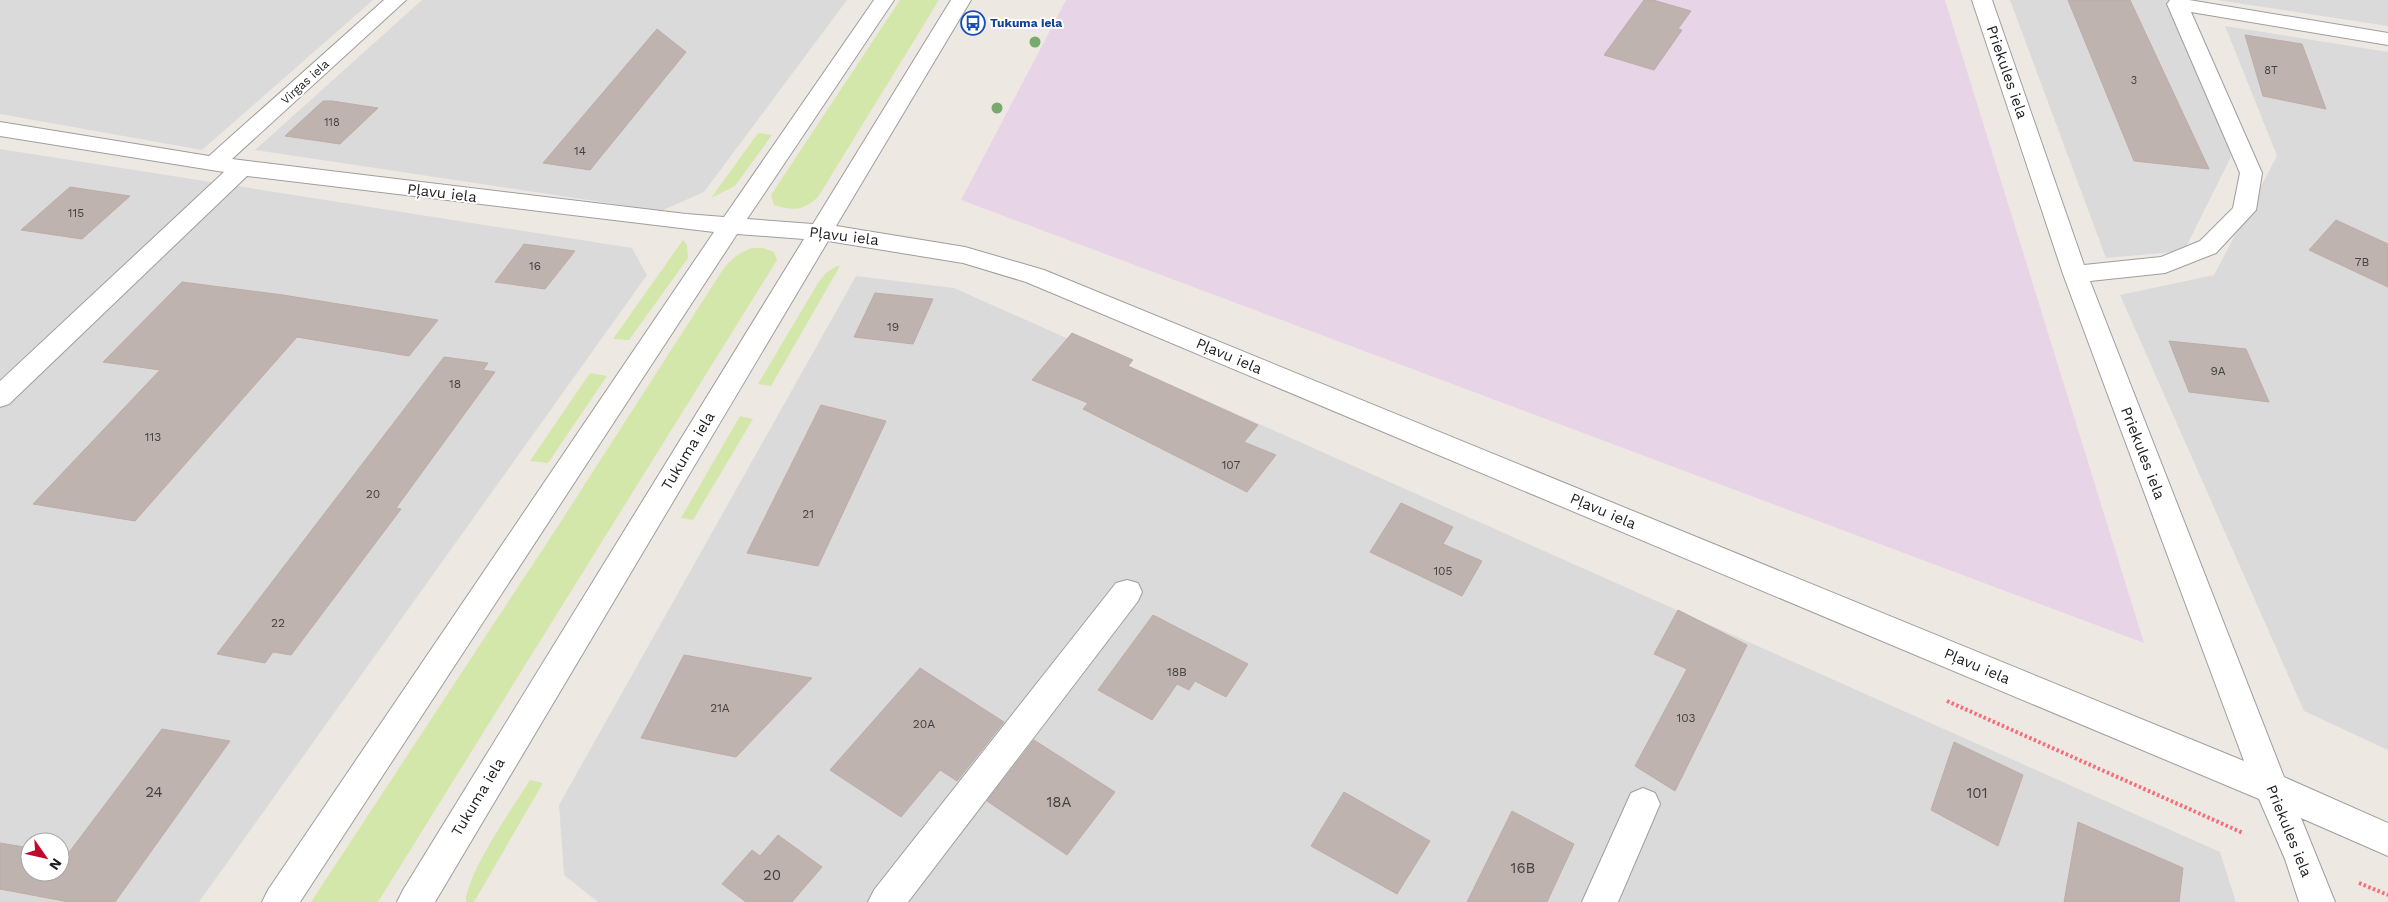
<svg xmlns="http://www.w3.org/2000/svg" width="2388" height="902" viewBox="0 0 2388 902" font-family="'Work Sans',sans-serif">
	<rect width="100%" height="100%" fill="#eee8e3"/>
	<g fill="#dbdada" fill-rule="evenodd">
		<polygon points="0,0 373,0 202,150 0,114"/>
		<polygon points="422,0 847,0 704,192 661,211 255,150"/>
		<polygon points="2010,0 2186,0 2231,157 2184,251 2106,258"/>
		<polygon points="2217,0 2388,0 2388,26"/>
		<polygon points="2225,26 2388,52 2388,750 2304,711 2120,295 2214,275 2277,156"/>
		<path d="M0 149 632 248 647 275 199 902H0ZM30 842H60V872H30Z"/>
		<polygon points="856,276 954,288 2220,852 2236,902 598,902 564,875 559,805"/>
	</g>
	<polygon fill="#e7d5e7" points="1066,0 1945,0 2144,643 961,200"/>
	<g fill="#d3e7aa">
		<path d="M900 0H939L818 197C803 211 793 211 774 205L771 195Z"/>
		<polygon points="758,133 772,135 735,186 711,198"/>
		<polygon points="683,240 687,245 688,258 629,340 613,339"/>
		<path d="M752 248H763L774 252 777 260 378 902H311L556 529 720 274C729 261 737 253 752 248Z"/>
		<polygon points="837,266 840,266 771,386 758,384 818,283 826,273"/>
		<polygon points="590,373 607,376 548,463 530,461"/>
		<polygon points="740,416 753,419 693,520 681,518"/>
		<path d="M530 780 543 783 474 902H466C466 874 513 807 530 780Z"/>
	</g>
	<g fill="#beb3af" stroke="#bfaca6">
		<polygon points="1644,0 1653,0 1691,11 1678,29 1682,30 1654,70 1604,55"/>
		<polygon points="2068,0 2130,0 2209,169 2134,161"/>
		<polygon points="657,29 686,52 590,170 543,163"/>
		<polygon points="2245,35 2302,44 2326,109 2263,96"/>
		<polygon points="323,101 332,101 378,108 340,144 285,136"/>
		<polygon points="70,187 130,196 82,239 21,230"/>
		<polygon points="2336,220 2388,244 2388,287 2309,250"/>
		<polygon points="524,244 575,251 545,289 495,282"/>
		<polygon points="182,282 283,295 438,320 409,356 297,337 135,521 33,504 160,370 103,362"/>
		<polygon points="875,293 933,299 913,344 854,337"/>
		<polygon points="1072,333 1133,360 1128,366 1258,425 1244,442 1276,455 1247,492 1083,409 1088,403 1032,380"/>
		<polygon points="2169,341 2246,349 2269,402 2189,392"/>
		<polygon points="444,357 488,363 483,370 495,372 396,508 401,509 291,655 273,652 265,663 217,654"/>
		<polygon points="821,405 886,421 818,566 747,553"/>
		<polygon points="1401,503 1453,527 1443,544 1482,561 1462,596 1370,552"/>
		<polygon points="1678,610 1747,645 1675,791 1635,766 1687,669 1654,654"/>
		<polygon points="1153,615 1248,664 1226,697 1195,681 1189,690 1177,684 1152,720 1098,690"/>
		<polygon points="684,655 812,678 736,757 641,738"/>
		<polygon points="920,668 1004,722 957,781 940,770 901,817 830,770"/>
		<polygon points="162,729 230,741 115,902 69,902 0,889 0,843 30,848 30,872 60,872 60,854 67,855"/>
		<polygon points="1034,740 1115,792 1067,855 987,801"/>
		<polygon points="1954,742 2023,775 1998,846 1931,810"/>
		<polygon points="1344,792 1430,841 1397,894 1311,846"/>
		<polygon points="1512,811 1574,844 1547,902 1467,902"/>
		<polygon points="2078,822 2183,868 2179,902 2064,902"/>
		<polygon points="778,835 822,867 792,902 746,902 722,884 752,850 760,856"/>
	</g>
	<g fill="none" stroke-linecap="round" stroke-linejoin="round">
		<g stroke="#9e9e9e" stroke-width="2">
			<g id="minor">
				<polygon points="384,0 406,0 232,159 686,214 724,217 874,0 894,0 747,219 813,224 951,0 971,0 836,226 965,247 1044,270 2244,761 2063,274 1972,0 1992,0 2084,265 2161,257 2200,241 2233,208 2240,173 2167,4 2170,0 2189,0 2388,33 2388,45 2191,12 2262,173 2256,210 2216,253 2165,273 2090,281 2284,777 2388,823 2388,856 2301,818 2335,902 2299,902 2285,859 2259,799 1026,282 963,263 828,241 435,902 397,902 403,890 804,239 737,234 300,902 262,902 268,890 714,232 247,176 9,404 0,407 0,381 224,172 0,136 0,122 209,156"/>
				<polygon points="1127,580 1138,583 1142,592 1138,601 908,902 868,902 874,890 1116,583"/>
				<polygon points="1643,788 1655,793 1660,804 1618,902 1582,902 1631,793"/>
			</g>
		</g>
		<g stroke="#f56d79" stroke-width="4" stroke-dasharray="2.5 2.5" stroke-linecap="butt">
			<polyline points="1947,701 2243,833"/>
			<polyline points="2359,883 2388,895"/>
		</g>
		<use href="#minor" fill="#fff" fill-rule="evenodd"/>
	</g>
	<g fill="#79a96e">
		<circle cx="1035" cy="42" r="5.5"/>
		<circle cx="997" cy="108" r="5.5"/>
	</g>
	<defs>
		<g id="bus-ring" transform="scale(1.25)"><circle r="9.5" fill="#fff" stroke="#1a4fb4" stroke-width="1.5"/><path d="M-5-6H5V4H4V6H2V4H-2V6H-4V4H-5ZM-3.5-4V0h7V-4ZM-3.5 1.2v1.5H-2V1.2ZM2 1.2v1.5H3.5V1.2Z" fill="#1a4fb4"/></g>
	</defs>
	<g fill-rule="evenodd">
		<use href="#bus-ring" x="973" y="23"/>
	</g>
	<g text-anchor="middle" stroke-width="4" stroke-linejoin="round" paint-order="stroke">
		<g font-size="11" fill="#454242">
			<text x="2271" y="74">8T</text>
			<text x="2134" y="84">3</text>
			<text x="332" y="126">118</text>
		</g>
		<g font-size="12" font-weight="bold" fill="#164399" stroke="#fff" text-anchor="start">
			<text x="990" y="27">Tukuma iela</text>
		</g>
		<g font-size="12" fill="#1d1d1d" stroke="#fff">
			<text transform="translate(305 82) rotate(-42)" y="4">Virgas iela</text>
		</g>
		<g font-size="12" fill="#454242">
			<text x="580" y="155">14</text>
			<text x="76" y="217">115</text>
			<text x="2362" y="266">7B</text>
			<text x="535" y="270">16</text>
			<text x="893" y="331">19</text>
			<text x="2218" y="375">9A</text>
			<text x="455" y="388">18</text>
			<text x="153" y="441">113</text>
			<text x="1231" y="469">107</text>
			<text x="373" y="498">20</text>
			<text x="808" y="518">21</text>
			<text x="1443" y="575">105</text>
			<text x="278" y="627">22</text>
			<text x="1177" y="676">18B</text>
			<text x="720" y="712">21A</text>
			<text x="1686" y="722">103</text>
			<text x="924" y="728">20A</text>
		</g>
		<g font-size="15" fill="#1d1d1d" stroke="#fff">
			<text transform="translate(2007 72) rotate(71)" y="5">Priekules iela</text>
			<text transform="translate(442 193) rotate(7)" y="5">Pļavu iela</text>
			<text transform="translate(844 236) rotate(7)" y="5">Pļavu iela</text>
			<text transform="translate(1229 356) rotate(23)" y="5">Pļavu iela</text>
			<text transform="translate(688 451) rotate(-59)" y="5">Tukuma iela</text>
			<text transform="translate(2143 453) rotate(69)" y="5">Priekules iela</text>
			<text transform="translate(1603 511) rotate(23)" y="5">Pļavu iela</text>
			<text transform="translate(1977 666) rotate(23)" y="5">Pļavu iela</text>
			<text transform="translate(478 797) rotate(-59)" y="5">Tukuma iela</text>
			<text transform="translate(2289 831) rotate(68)" y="5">Priekules iela</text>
		</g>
		<g font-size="15" fill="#454242">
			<text x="154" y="797">24</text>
			<text x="1977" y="798">101</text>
			<text x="1059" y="807">18A</text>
			<text x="1523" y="873">16B</text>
			<text x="772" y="880">20</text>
		</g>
	</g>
	<g transform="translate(45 857) rotate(124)"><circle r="24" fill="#ffffff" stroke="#a5a5a5"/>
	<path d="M0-4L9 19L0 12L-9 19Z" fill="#c2072b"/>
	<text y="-8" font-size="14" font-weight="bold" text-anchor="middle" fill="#1d1d1d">N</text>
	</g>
</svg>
